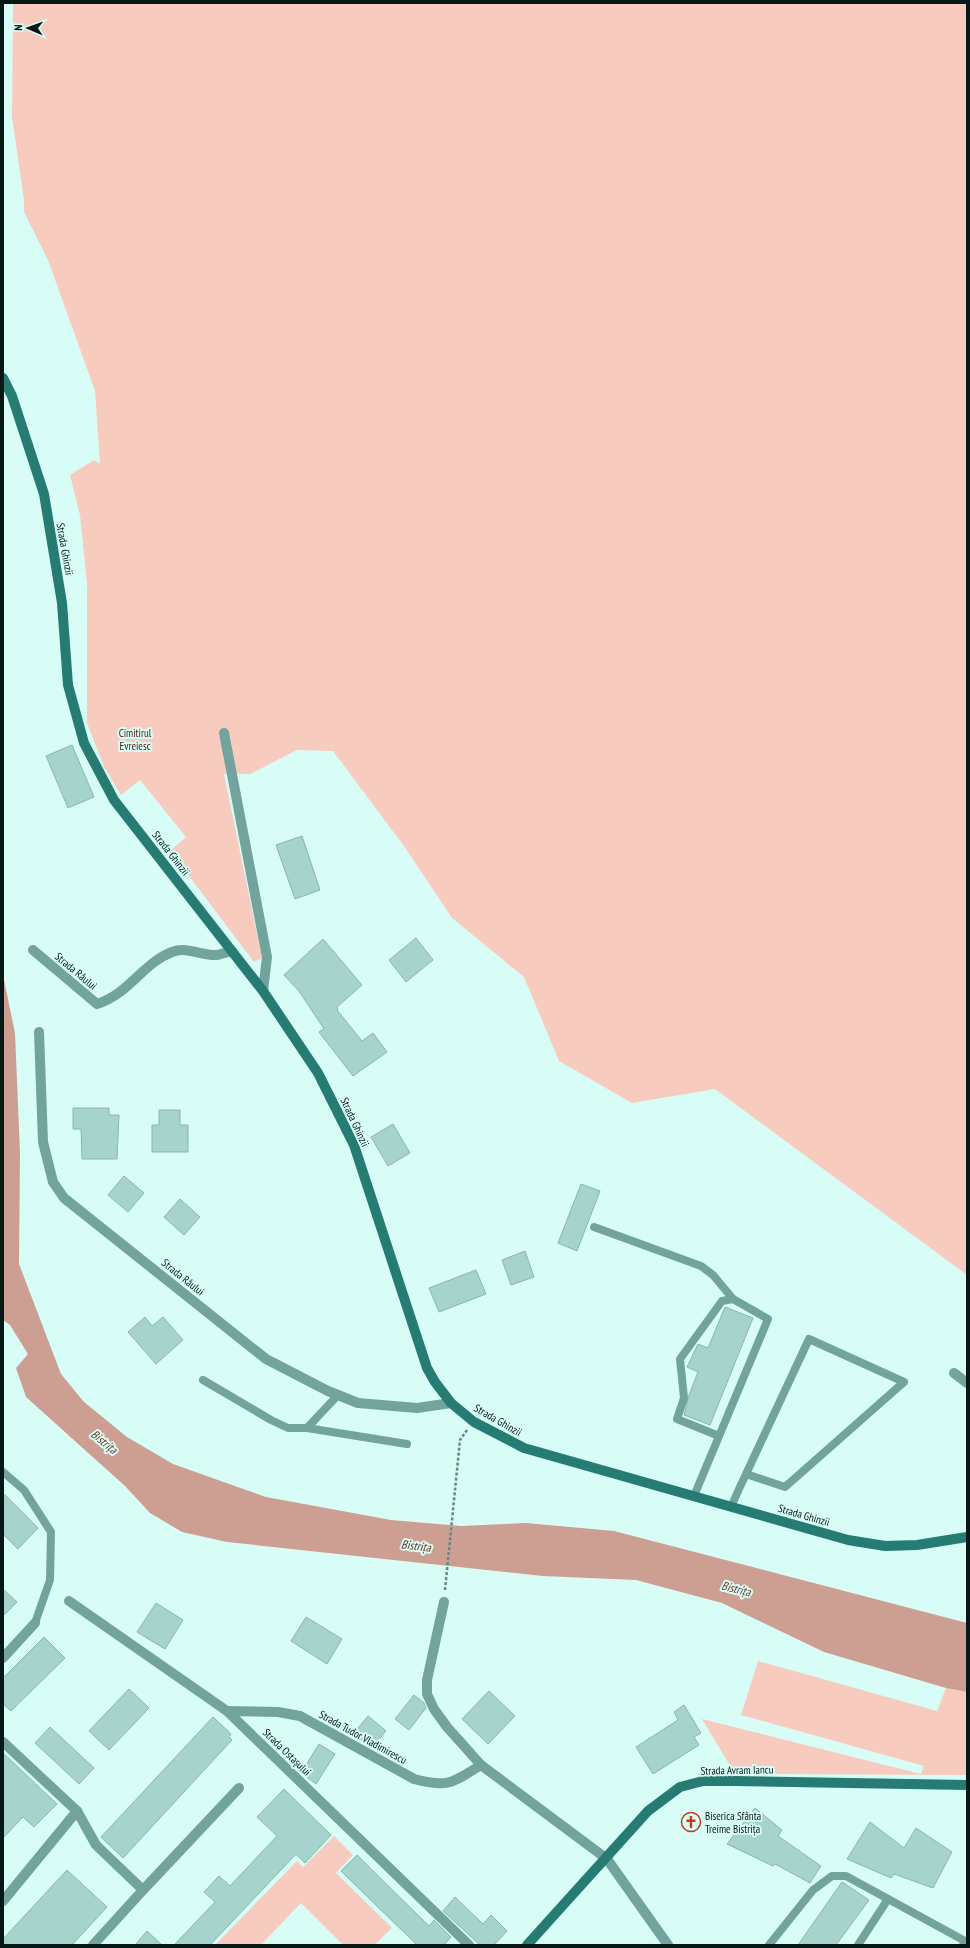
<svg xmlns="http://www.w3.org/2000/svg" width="970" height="1948" viewBox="0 0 970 1948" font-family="'PT Sans Narrow',sans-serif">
	<rect width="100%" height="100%" fill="#d8fdf7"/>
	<g fill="#f8cbbf">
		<polygon points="13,3 967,3 967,1275 715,1089 632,1103 559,1061 524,977 452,918 404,846 333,751 297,750 250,774 224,774 262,958 254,962 170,851 186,837 140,780 121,795 104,767 87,723 87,584 80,515 70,475 94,460 100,464 95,391 48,260 24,212 24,200 12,117"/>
		<polygon points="758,1661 937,1711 946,1688 967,1692 967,1775 735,1774 702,1719 921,1774 924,1766 741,1715"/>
		<polygon points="334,1836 353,1855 336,1873 392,1928 374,1945 343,1945 301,1903 261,1945 215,1945 297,1861 303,1867"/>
	</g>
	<polygon fill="#cd9e92" points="3,975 15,1033 20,1153 19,1264 61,1374 84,1402 127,1437 173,1464 266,1497 391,1520 461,1526 526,1523 614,1531 967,1623 967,1692 946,1688 824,1652 722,1603 636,1580 543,1576 227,1542 182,1532 150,1513 125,1486 26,1397 16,1368 28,1354 10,1325 3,1320"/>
	<g fill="#a6d3cc" stroke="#89b6af">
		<polygon points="72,745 94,797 68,808 46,756"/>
		<polygon points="302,836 320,890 295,899 276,845"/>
		<polygon points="416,938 433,960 406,982 389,960"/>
		<polygon points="323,939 362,985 337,1007 338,1009 337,1010 362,1041 373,1033 387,1052 353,1076 319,1032 324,1029 299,991 284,975"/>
		<polygon points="73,1108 109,1108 109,1115 119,1115 117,1159 82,1159 81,1129 73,1129"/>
		<polygon points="159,1110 180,1110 180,1125 188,1125 188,1152 152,1152 152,1125 159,1125"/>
		<polygon points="393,1124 410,1153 388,1166 371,1137"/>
		<polygon points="124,1176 144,1193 128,1212 108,1195"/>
		<polygon points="581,1184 600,1191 577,1251 558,1243"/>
		<polygon points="180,1199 200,1217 184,1235 164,1217"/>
		<polygon points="525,1251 534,1277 511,1285 502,1260"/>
		<polygon points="476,1270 486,1294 439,1312 429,1288"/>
		<polygon points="725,1307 753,1318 710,1425 684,1415 689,1395 698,1372 687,1367 698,1344 708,1348"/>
		<polygon points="145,1317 152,1326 163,1317 183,1340 156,1364 128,1332"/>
		<polygon points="3,1493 38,1528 18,1549 3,1534"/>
		<polygon points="3,1589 17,1602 3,1616"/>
		<polygon points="156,1603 183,1620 165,1649 137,1632"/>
		<polygon points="306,1617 342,1639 327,1664 291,1641"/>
		<polygon points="44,1637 65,1658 11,1711 3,1704 3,1678"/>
		<polygon points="129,1689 149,1708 109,1750 89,1731"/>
		<polygon points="489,1691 515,1716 488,1744 462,1719"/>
		<polygon points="414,1695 424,1703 426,1708 409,1730 395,1719"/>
		<polygon points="684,1705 701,1733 694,1737 699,1745 653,1774 636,1747 678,1720 674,1712"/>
		<polygon points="368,1716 386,1731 372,1748 353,1734"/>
		<polygon points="213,1717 231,1734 229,1737 232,1740 123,1858 101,1837"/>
		<polygon points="50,1727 94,1768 79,1784 35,1743"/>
		<polygon points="319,1744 335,1754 316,1784 301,1773"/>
		<polygon points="3,1753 57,1804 34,1827 23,1817 3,1838"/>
		<polygon points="284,1789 331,1835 305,1863 296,1854 210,1945 174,1945 215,1902 204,1892 219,1876 230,1886 277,1836 257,1817"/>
		<polygon points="755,1808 782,1830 778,1836 821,1866 810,1883 775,1864 773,1866 727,1844"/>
		<polygon points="870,1822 904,1848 916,1828 952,1852 933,1888 894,1874 891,1878 847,1859"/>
		<polygon points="357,1855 429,1926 434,1920 451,1937 444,1945 417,1945 341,1871"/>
		<polygon points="67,1870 107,1907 72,1945 3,1945 3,1939"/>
		<polygon points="842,1882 869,1900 836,1945 798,1945"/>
		<polygon points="455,1897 483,1924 491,1915 507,1931 494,1945 480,1945 443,1911"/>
		<polygon points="147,1931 162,1945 135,1945"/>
	</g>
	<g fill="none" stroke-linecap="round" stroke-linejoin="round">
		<polyline stroke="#6a8581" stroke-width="2.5" stroke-dasharray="3 2" stroke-linecap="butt" points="445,1590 460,1440 467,1430"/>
		<g stroke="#72a39c" stroke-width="8">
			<polyline points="594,1227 701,1266 713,1275 733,1299"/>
			<polyline points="203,1380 271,1420 288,1428 307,1428 338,1395"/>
			<polyline points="307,1428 407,1444"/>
			<polyline points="3,1472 24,1490 51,1532 50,1580 35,1623"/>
			<path d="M694 1496C719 1437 743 1378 768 1319L733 1299 722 1301 680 1359 684 1398 677 1419 719 1436"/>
			<polyline points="731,1507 739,1489 809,1339 904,1382 785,1487 746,1474"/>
			<polyline points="769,1945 813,1890 832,1876 846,1876 965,1941 963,1945"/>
			<polyline points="858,1945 888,1899"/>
		</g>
		<g stroke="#72a39c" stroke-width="10">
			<polyline points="224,733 267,957 263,991"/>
			<path d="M33 950 97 1004C129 994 143 963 172 952 187 946 202 956 217 955 222 954 227 952 232 951"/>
			<polyline points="39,1032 43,1142 53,1182 64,1198 266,1359 328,1391 358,1403 417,1408 451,1403"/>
			<polyline points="954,1373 967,1383"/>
			<polyline points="69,1601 227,1711 469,1945"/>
			<polyline points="444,1602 427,1680 427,1694 434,1709 447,1727 481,1765 607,1859 668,1945"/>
			<polyline points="3,1658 35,1623"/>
			<path d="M227 1711 278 1712 300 1716 414 1779C448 1788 452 1783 481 1765"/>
			<polyline points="3,1742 77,1811 96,1845 143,1890 93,1945"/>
			<polyline points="143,1890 239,1788"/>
			<polyline points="3,1901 77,1811"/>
		</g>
		<g stroke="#267b72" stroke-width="10">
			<polyline points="3,378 12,396 44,494 62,603 68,685 84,743 114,800 263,991 318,1073 354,1145 427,1368 435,1382 451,1403 474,1422 524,1448 848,1540 885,1546 917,1545 967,1537"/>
			<polyline points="527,1945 648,1811 680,1787 703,1781 735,1781 967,1785"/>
		</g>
	</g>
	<defs>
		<g id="church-ring" transform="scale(1)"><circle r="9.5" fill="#d8fdf7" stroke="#c43b18" stroke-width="1.5"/><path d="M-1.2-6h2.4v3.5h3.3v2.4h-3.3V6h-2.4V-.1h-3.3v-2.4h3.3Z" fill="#c43b18"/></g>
	</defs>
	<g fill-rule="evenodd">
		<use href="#church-ring" x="691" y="1822"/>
	</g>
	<g text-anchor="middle" stroke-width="4" stroke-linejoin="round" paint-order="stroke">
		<g font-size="11" fill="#071917" stroke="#d8fdf7">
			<text transform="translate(65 549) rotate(80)" y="4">Strada Ghinzii</text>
			<text transform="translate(171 853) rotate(52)" y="4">Strada Ghinzii</text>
			<text transform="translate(76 971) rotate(40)" y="4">Strada Râului</text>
			<text transform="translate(355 1122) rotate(65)" y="4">Strada Ghinzii</text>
			<text transform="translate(183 1277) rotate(39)" y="4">Strada Râului</text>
			<text transform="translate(498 1420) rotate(30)" y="4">Strada Ghinzii</text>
			<text transform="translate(804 1515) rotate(16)" y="4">Strada Ghinzii</text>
			<text transform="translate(363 1737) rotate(29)" y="4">Strada Tudor Vladimirescu</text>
			<text transform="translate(287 1752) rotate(44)" y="4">Strada Ostașului</text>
			<text transform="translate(737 1770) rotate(-1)" y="4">Strada Avram Iancu</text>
		</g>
		<g font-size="11" fill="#52190c" stroke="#d8fdf7">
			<text x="135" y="737">Cimitirul<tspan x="135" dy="13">Evreiesc</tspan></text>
		</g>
		<g font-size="11" fill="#071917" stroke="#d8fdf7" text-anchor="start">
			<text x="705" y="1820">Biserica Sfânta<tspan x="705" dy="13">Treime Bistrița</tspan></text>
		</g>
		<g font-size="12" font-style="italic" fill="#713527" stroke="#d8fdf7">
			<text transform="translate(104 1442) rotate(39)" y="4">Bistrița</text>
			<text transform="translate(416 1546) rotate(7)" y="4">Bistrița</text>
			<text transform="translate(736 1589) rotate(14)" y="4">Bistrița</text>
		</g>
	</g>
	<rect width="970" height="1948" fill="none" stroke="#071917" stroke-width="8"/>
	<g transform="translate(28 28) rotate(272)" stroke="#d8fdf7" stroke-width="3" paint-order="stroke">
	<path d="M0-3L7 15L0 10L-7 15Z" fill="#071917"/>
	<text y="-6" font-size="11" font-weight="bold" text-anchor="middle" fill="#071917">N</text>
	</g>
</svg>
